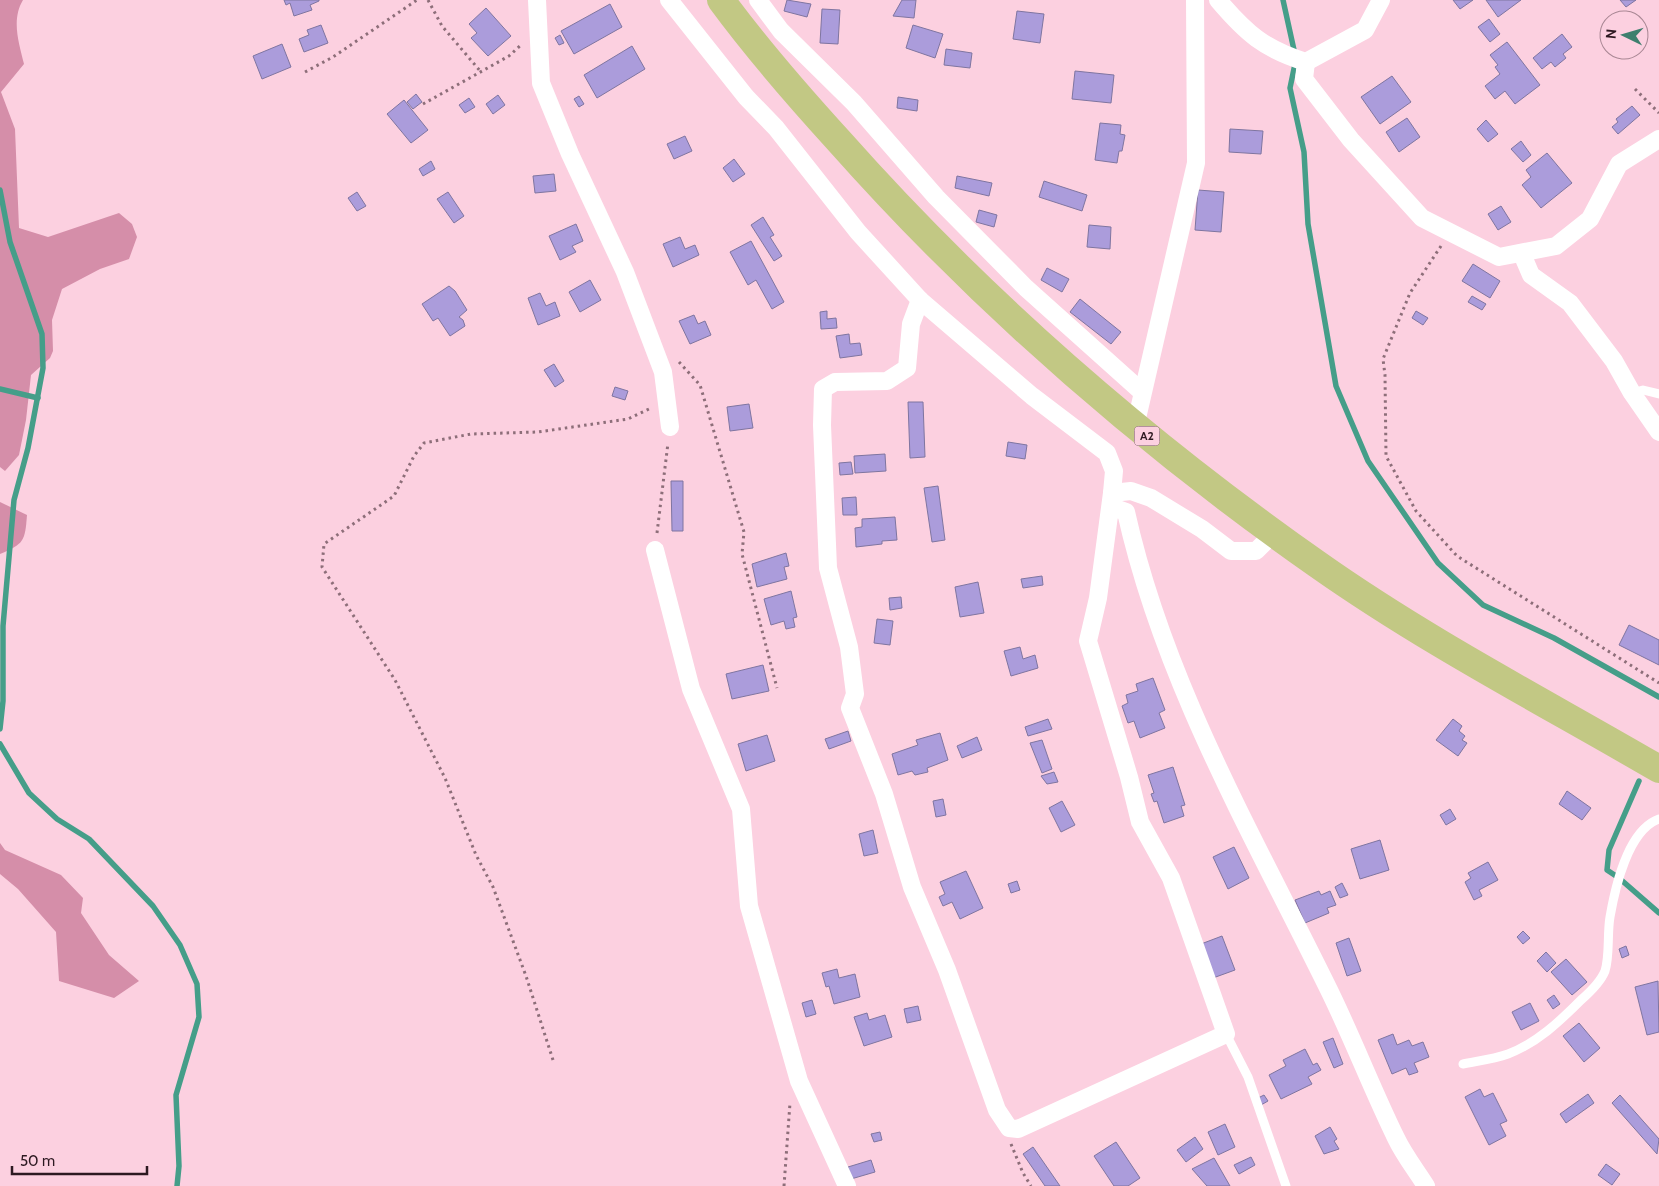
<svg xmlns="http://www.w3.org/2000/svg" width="1659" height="1186" viewBox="0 0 1659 1186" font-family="Cabin,sans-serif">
	<rect width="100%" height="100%" fill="#fcd0e0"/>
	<g fill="#d58ea9">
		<path d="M0 0H23C11 20 19 43 24 64L1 92 15 129 19 228 48 237 119 213 132 224 137 237 129 259 100 269 62 289 52 320 53 351 50 358 31 375 26 420 19 455 5 471 0 467Z"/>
		<path d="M0 502 27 515C25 541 24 544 0 554Z"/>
		<polygon points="0,843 5,850 61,875 83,898 81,913 109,955 139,981 114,998 59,981 56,932 18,889 0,874"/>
	</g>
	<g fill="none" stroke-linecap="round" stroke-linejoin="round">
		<g stroke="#459e89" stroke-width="5.5">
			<polyline points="1283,0 1296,59 1290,88 1304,152 1308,224 1336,386 1368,461 1438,563 1483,605 1554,638 1659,697"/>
			<polyline points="0,190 10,242 42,334 43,368 28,448 14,500 3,626 3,701 0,729"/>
			<polyline points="0,389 38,398"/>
			<polyline points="0,744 29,793 57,819 89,839 153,906 180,945 197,984 199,1017 176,1095 179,1166 177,1186"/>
			<polyline points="1639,781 1609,850 1607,870 1619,878 1659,913"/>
		</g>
	</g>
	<g fill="#ab9cdb" stroke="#7f75a0">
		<polygon points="284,0 319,0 319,1 310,5 312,10 294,16 290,3 286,5"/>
		<polygon points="787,0 811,4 807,17 784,11"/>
		<polygon points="902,0 916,0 914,18 893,16"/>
		<polygon points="1453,0 1473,0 1460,9"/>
		<polygon points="1486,0 1521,0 1498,17"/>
		<polygon points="1620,0 1636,0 1626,7"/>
		<polygon points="610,4 622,27 574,54 561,31"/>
		<polygon points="486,8 511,36 488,56 471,38 477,33 469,24"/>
		<polygon points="822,9 840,10 838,44 820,43"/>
		<polygon points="1017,11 1044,14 1040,43 1013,39"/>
		<polygon points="1489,19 1500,34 1490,42 1478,27"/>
		<polygon points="321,25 328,43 304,52 299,39 309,35 307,30"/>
		<polygon points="913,25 943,34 935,58 906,48"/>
		<polygon points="1562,34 1572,47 1563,54 1566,58 1555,67 1551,62 1542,69 1533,58"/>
		<polygon points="560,35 564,43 559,45 555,38"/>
		<polygon points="1507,42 1540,85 1515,104 1505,91 1495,99 1485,86 1500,74 1495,67 1498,65 1490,55"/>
		<polygon points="282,44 291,67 262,79 253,56"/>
		<polygon points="632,46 645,69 597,98 584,75"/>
		<polygon points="946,49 972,53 970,68 944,65"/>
		<polygon points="1075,71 1114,75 1111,103 1072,99"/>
		<polygon points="1392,76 1411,102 1380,124 1361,97"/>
		<polygon points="416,94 422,102 413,109 407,102"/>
		<polygon points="498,95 505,105 493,114 486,104"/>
		<polygon points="579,96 584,104 579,107 574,99"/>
		<polygon points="898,97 918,100 917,111 897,108"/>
		<polygon points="469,98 475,107 465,113 459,105"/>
		<polygon points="404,100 428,130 411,143 387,114"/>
		<polygon points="1632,106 1640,115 1618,134 1612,127 1618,122 1616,119"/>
		<polygon points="1407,118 1420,137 1399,152 1386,132"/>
		<polygon points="1486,120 1498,134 1488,142 1477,129"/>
		<polygon points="1100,123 1121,125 1120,134 1125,135 1122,151 1119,151 1117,163 1095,160"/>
		<polygon points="1230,129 1263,131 1261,154 1229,152"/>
		<polygon points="685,136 692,151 674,159 667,144"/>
		<polygon points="1521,141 1531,155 1523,162 1511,149"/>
		<polygon points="1547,153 1572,183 1541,208 1522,185 1531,177 1526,170"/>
		<polygon points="734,159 745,174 733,182 723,168"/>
		<polygon points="431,161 435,169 423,176 419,169"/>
		<polygon points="554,174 556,191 535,193 533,176"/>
		<polygon points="957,176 992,183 989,196 955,188"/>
		<polygon points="1044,181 1087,195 1082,211 1039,197"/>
		<polygon points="1198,190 1224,192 1221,232 1195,230"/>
		<polygon points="357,192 366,206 357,211 348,198"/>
		<polygon points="448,192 464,216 454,223 437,199"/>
		<polygon points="1501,206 1511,222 1498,230 1488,214"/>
		<polygon points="979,210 997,215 994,227 976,222"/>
		<polygon points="763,217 774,235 770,237 782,256 774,261 751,225"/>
		<polygon points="576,224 583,241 572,246 576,252 560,260 549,236"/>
		<polygon points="1089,225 1111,227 1110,249 1087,247"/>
		<polygon points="680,237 685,249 695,245 699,255 673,267 663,244"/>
		<polygon points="751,241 784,302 772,309 756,280 748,285 730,252"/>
		<polygon points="1473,264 1500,281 1490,298 1462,281"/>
		<polygon points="1047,268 1069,279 1062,292 1041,280"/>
		<polygon points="590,280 601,300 580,312 569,292"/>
		<polygon points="449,286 455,291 467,310 459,317 463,320 465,326 450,336 438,318 433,321 422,304"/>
		<polygon points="540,293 546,306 555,302 560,316 538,325 528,298"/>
		<polygon points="1472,296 1486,304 1482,310 1468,302"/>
		<polygon points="1080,299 1121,332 1111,344 1070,312"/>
		<polygon points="827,311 827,319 836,318 837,328 821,329 820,312"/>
		<polygon points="1416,311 1428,318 1423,325 1412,318"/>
		<polygon points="694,315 698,324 705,321 711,335 690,344 679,321"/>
		<polygon points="849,334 850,344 860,343 862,355 840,358 836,336"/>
		<polygon points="554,364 564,381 555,387 544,370"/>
		<polygon points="615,387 628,391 625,400 612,396"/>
		<polygon points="908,402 923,402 925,457 910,458"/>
		<polygon points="749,404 753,428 730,431 727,407"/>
		<polygon points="1008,442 1027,445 1025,459 1006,456"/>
		<polygon points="885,454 886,471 855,473 854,456"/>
		<polygon points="851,462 853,474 840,475 839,463"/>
		<polygon points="671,481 683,481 683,531 672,531"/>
		<polygon points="938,486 945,540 932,542 924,488"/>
		<polygon points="856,497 857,515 843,515 842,498"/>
		<polygon points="895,517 897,540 882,541 882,544 856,547 855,528 862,527 862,519"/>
		<polygon points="786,553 789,566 784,567 787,579 757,587 752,564"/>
		<polygon points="1042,576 1043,585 1023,588 1021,579"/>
		<polygon points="978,582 984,613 960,617 955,587"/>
		<polygon points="791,591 797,617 793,618 795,627 786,629 784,621 771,625 764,599"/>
		<polygon points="901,597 902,608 890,610 889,598"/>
		<polygon points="877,619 893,621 890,645 874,643"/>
		<polygon points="1629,625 1659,640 1659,665 1619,645"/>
		<polygon points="1020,647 1023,659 1035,655 1038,668 1011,676 1004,651"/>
		<polygon points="763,665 769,691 732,699 726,674"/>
		<polygon points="1153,678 1165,710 1159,713 1165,728 1140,738 1134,721 1128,723 1122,706 1128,703 1126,695 1138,691 1136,684"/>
		<polygon points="1048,719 1052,729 1028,736 1025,727"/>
		<polygon points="1453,719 1462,726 1459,731 1465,736 1462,740 1467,743 1458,756 1436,740"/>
		<polygon points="848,731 851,741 829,749 825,739"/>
		<polygon points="940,733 948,760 927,768 928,772 915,775 912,771 898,775 892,754 918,745 916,740"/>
		<polygon points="767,735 775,761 746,771 738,744"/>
		<polygon points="977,737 982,750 962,758 957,746"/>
		<polygon points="1042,740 1052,769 1042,773 1030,743"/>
		<polygon points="1173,767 1185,805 1181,806 1184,816 1164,823 1157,801 1154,802 1151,794 1154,793 1148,775"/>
		<polygon points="1054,772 1058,782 1047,784 1041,776"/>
		<polygon points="1567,791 1591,808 1582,820 1559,804"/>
		<polygon points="943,799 946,815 936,817 933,801"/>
		<polygon points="1062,801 1075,825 1061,832 1049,808"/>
		<polygon points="1450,809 1456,819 1446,825 1440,815"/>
		<polygon points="873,830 878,853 864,856 859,834"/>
		<polygon points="1380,840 1389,870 1360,879 1351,849"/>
		<polygon points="1234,847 1249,878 1228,889 1213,857"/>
		<polygon points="1488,862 1498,880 1479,890 1482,896 1474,900 1465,882 1471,878 1468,873"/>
		<polygon points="966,871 983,908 960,919 952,902 943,906 939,897 945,894 940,882"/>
		<polygon points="1017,881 1020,890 1011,893 1008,884"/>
		<polygon points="1342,883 1348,895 1340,898 1335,887"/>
		<polygon points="1319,891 1321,895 1330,891 1336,905 1327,908 1329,913 1305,923 1295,900"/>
		<polygon points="1523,931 1530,938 1523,944 1517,937"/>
		<polygon points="1222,936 1235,970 1213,978 1201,944"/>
		<polygon points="1349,938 1361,971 1347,976 1336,943"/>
		<polygon points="1626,946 1629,955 1622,958 1619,949"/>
		<polygon points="1546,952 1556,963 1547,972 1537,961"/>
		<polygon points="1566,959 1587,982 1572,995 1551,972"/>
		<polygon points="837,969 839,978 855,974 860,997 834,1004 829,986 826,987 822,973"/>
		<polygon points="1658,981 1659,1032 1647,1035 1635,987"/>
		<polygon points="1554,995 1560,1004 1553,1009 1547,1000"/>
		<polygon points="812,1000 816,1014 806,1017 802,1003"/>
		<polygon points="1530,1003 1539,1021 1521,1030 1512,1012"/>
		<polygon points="918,1006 921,1020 907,1023 904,1009"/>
		<polygon points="867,1013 869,1020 885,1015 892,1037 864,1046 854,1017"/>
		<polygon points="1579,1023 1600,1048 1584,1062 1563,1036"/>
		<polygon points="1393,1034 1397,1045 1409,1040 1412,1046 1423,1042 1429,1057 1414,1063 1418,1072 1409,1075 1406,1068 1392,1074 1378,1040"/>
		<polygon points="1333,1038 1343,1064 1334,1068 1323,1042"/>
		<polygon points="1305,1049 1313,1065 1317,1063 1321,1070 1308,1077 1312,1084 1281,1099 1269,1075 1286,1066 1283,1060"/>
		<polygon points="1480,1089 1484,1097 1493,1093 1507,1121 1500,1124 1506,1136 1489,1145 1465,1097"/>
		<polygon points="1588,1094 1594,1103 1566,1123 1560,1114"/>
		<polygon points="1264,1095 1268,1101 1261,1105 1258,1098"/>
		<polygon points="1620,1095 1659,1139 1657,1154 1612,1103"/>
		<polygon points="1225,1124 1235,1147 1218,1155 1208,1132"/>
		<polygon points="1330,1127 1337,1139 1334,1141 1339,1149 1324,1154 1315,1136"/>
		<polygon points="880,1132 882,1140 874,1142 871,1134"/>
		<polygon points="1195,1137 1203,1149 1186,1162 1177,1150"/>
		<polygon points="1116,1142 1140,1178 1128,1186 1114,1186 1094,1156"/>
		<polygon points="1033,1147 1060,1186 1045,1186 1023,1154"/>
		<polygon points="1251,1157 1255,1165 1239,1174 1234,1165"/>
		<polygon points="1214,1158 1230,1186 1207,1186 1192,1169"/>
		<polygon points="871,1160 875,1172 851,1179 848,1167"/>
		<polygon points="1606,1164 1620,1174 1612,1185 1598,1175"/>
	</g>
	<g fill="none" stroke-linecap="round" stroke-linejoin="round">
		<g stroke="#8d6e79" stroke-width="3" stroke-dasharray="2.5 4" stroke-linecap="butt">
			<polyline points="428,0 442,26 481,72"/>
			<polyline points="305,72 333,57 417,0"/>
			<polyline points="1635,89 1659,113"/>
			<polyline points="423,104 509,56 522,44"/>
			<polyline points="1441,246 1410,293 1383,359 1385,375 1386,456 1416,511 1457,556 1659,683"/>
			<polyline points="679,362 700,385 744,532 742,554 777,688"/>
			<polyline points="657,533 668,443"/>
			<polyline points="553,1060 526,976 493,887 476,855 445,778 395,680 322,567 324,544 394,496 414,456 424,443 471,434 538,432 628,419 651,408"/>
			<polyline points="1011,1144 1023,1173 1031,1186"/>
			<polyline points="784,1186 790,1103"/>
		</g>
		<g stroke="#fff" stroke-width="9">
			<polyline points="1632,393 1643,390 1659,394"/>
			<polyline points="1226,1034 1248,1077 1286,1186"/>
			<path d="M1463 1064C1478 1061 1494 1059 1508 1054 1537 1043 1559 1022 1581 1000 1589 993 1601 981 1605 971 1610 955 1607 934 1610 917 1615 888 1628 830 1659 819"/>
		</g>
		<g stroke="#fff" stroke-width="18">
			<polyline points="537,0 541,83 570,154 625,272 663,372 670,427"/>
			<polyline points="669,0 746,97 776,128 858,232 920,300 1032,396 1107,453 1114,471 1112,493"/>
			<polyline points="758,0 781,31 854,103 936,197 1026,288 1142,392"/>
			<path d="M1218 0C1246 33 1264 49 1306 62L1365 30 1381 0"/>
			<polyline points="1306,62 1304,79 1351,140 1422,218 1499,257 1556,246 1590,219 1619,164 1659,139"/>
			<polyline points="1522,254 1531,275 1570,303 1614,361 1632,393 1659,432"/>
			<polyline points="920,300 911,324 907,368 887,381 835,382 823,389 822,425 828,568 849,647 855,694 850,708 884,794 912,887 947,970 997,1110 1009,1128 1018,1129 1226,1034 1171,878 1140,822 1129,777 1088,641 1098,598 1112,493 1131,491 1151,498 1202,529 1231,551 1256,551 1275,532"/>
			<polyline points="1135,427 1196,163 1195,0"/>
			<path d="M1112 507 1126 512C1164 683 1253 835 1329 990 1353 1039 1372 1089 1396 1138 1404 1155 1416 1170 1426 1186"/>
			<polyline points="655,550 691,689 741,809 749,906 799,1081 847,1186"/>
		</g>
		<path stroke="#c2c884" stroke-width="28" d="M721 0C757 49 798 96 839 141 981 301 1142 441 1317 564 1426 641 1544 702 1659 769"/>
	</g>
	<g text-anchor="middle" stroke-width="4" stroke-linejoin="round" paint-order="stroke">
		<rect fill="#fcd0e0" stroke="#6b505a" stroke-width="1" x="1134.5" y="426.5" width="25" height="19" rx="4"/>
		<g font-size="12" font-weight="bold" fill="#2d1921">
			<text x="1147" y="440">A2</text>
		</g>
	</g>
	<g transform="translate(1624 35) rotate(275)"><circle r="24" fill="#fcd0e0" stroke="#a98794"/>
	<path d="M0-4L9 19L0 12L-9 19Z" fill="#3e7f6e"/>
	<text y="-8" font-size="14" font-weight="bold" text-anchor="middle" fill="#2d1921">N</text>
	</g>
	<path d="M12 1166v8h135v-8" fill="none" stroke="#2d1921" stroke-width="2.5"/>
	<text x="20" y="1166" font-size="15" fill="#2d1921" stroke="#fcd0e0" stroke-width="4" paint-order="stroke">50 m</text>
</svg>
